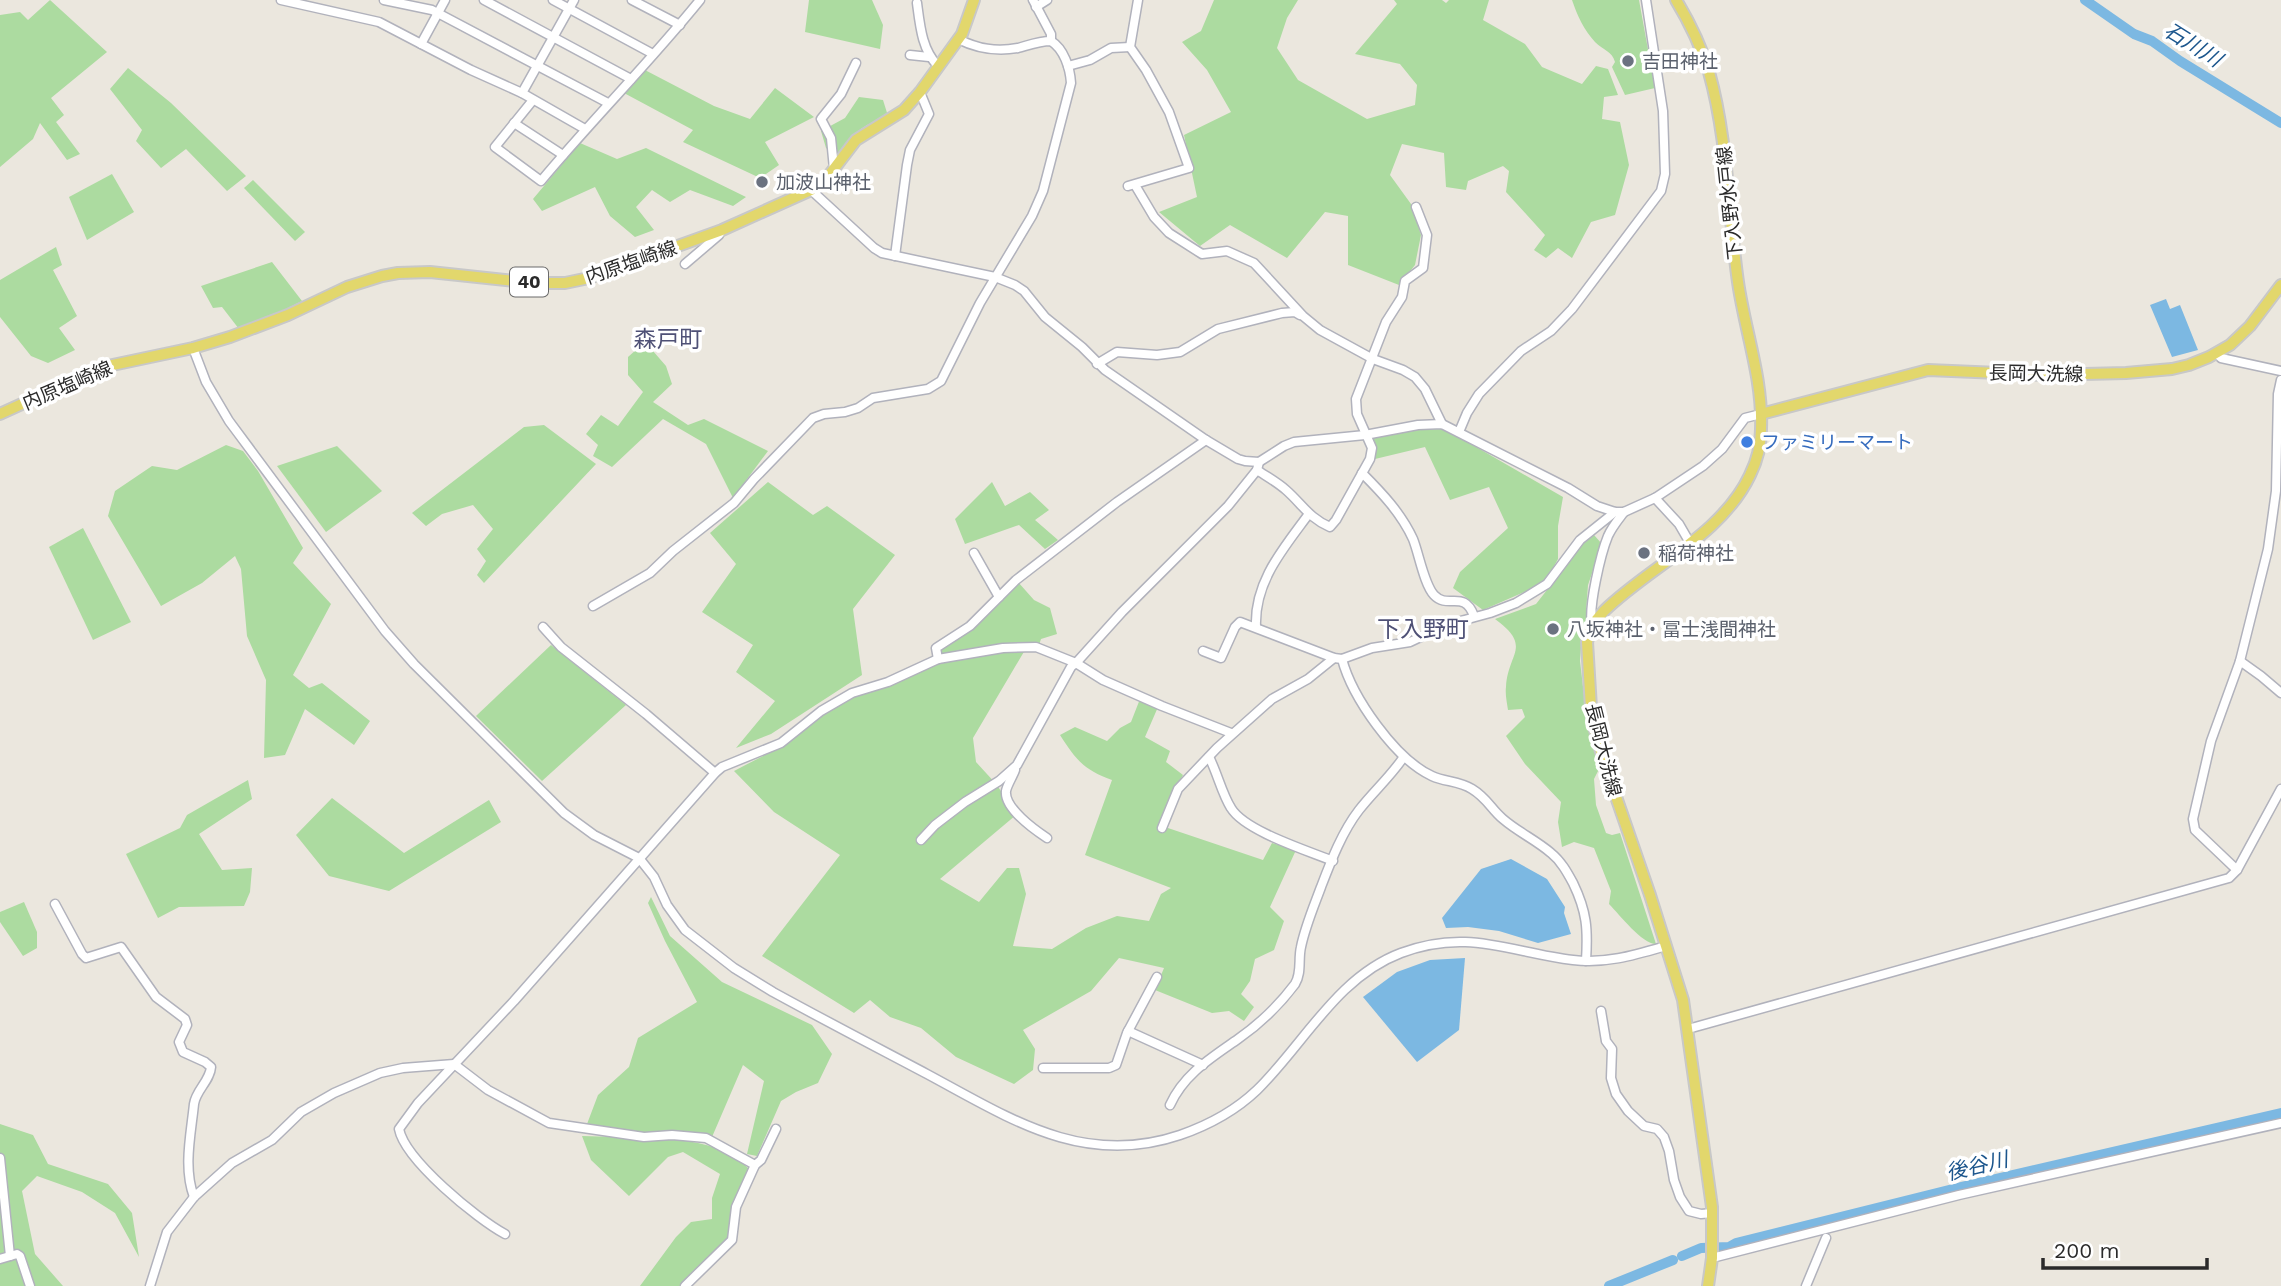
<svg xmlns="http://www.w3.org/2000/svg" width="2281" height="1286" viewBox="0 0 2281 1286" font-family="'Work Sans','Noto Sans JP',sans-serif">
	<rect width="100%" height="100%" fill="#ebe7de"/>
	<g fill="#acdba0">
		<polygon points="50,0 107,52 51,98 64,115 56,122 80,154 67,160 40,123 33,139 0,167 0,15 20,12 28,20"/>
		<polygon points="809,0 872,0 883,25 880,49 805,32"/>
		<polygon points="1214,0 1298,0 1287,18 1277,48 1298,80 1367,119 1415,105 1417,85 1400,64 1355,54 1397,4 1394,0 1442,0 1446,3 1449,0 1489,0 1483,20 1525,44 1542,67 1582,84 1596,66 1608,69 1618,95 1604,97 1602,119 1620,122 1629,165 1615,215 1591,222 1572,258 1558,248 1546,258 1534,250 1545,235 1506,192 1509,171 1503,166 1468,181 1466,190 1446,187 1444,153 1402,144 1390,175 1411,204 1421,235 1415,265 1399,285 1348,265 1348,216 1325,212 1287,258 1230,225 1200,246 1159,212 1197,197 1184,135 1231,112 1207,70 1182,42 1201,31"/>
		<path d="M1572 0H1639L1655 88 1625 95 1612 67 1615 62C1612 51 1603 50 1595 42 1584 30 1577 15 1572 0Z"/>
		<polygon points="128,68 171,103 246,176 227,191 186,149 161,168 136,141 142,130 110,89"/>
		<polygon points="643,69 714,106 750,119 775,88 814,117 765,142 779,165 760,178 683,142 693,130 624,93"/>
		<path d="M859 97 883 100 888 116C859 127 856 131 837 156L826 148 821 131 845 118Z"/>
		<polygon points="580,143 617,159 646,148 746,197 733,206 690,190 670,202 652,190 636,207 654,230 635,237 610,216 595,187 542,211 533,199"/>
		<polygon points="112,174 134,212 87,240 69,197"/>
		<polygon points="253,180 305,232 295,241 244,188"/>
		<polygon points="56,247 62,265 53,270 77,316 59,328 75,350 48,363 31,356 0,317 0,280"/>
		<polygon points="272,262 302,301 256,325 239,329 222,307 213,308 201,286"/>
		<polygon points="637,349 653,351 666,366 672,384 653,402 688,425 704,419 768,451 733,498 706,444 663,419 612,467 593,456 598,445 586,434 601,415 618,426 643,392 628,375 628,357"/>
		<polygon points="544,425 596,464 484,583 477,575 486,561 477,549 493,529 473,505 442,514 426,526 412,513 524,427"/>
		<polygon points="1445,429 1563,497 1558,526 1558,559 1545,583 1483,610 1453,588 1460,572 1508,528 1489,487 1450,500 1425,447 1375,459 1372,438 1414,430"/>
		<polygon points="226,445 243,451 258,471 303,548 293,563 331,604 293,675 309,688 322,683 370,721 354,745 305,709 285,755 264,758 266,680 247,636 241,569 235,556 202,583 161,606 108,516 115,491 152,466 177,470"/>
		<polygon points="337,446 382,491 326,532 277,466"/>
		<polygon points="768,482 813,515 827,506 895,555 853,609 862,675 771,734 736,748 775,701 736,672 753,645 702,612 736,564 710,533"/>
		<polygon points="992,482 1005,506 1030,492 1049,510 1035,520 1058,540 1045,549 1019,525 965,544 955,519"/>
		<polygon points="83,528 131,622 93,640 49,547"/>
		<path d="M1594 535 1602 544 1588 585 1586 613 1589 623 1582 635 1580 661 1587 721 1599 769 1594 779 1596 805 1606 833 1612 835 1620 833 1656 944C1642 944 1620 915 1609 904L1611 891 1594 848 1574 842 1562 847 1558 822 1561 802 1525 764 1506 736 1525 717 1522 709 1508 710C1507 703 1505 694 1506 687 1508 652 1533 647 1495 619L1536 604 1583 544Z"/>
		<polygon points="1018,582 1034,600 1050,608 1057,634 1041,639 1039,645 1017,643 941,657 940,649 978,624"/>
		<polygon points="551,645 626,705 542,781 476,716"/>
		<path d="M1025 650 973 738 976 762 997 785 1016 815 940 879 979 902 1007 868H1019L1026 894 1013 946 1052 949 1086 928 1117 916 1149 921 1161 894 1171 888 1085 855 1112 780C1084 770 1076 760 1060 735L1075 727 1107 741 1120 728 1131 722 1140 699 1158 707 1145 737 1170 751 1166 762 1183 775 1170 799 1162 826 1263 860 1272 843 1296 850 1270 907 1284 921 1274 950 1255 959 1250 981 1241 994 1254 1007 1244 1021 1229 1011 1212 1013 1155 990 1164 968 1119 958 1091 991 1023 1030 1035 1049 1033 1070 1014 1084 956 1057 921 1028 890 1017 870 1000 854 1013 762 956 840 855 774 812 734 771 782 746 815 719 864 692 948 659Z"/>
		<polygon points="248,780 252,799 199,834 222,870 252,868 250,892 244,906 179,907 158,918 126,854 180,828 187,815"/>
		<polygon points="332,798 404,853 489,800 501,822 389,891 329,876 296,835"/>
		<polygon points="651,897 670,936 722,982 812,1025 832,1054 818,1083 796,1092 781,1101 757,1156 747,1154 764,1081 743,1065 712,1137 694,1133 642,1134 587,1124 598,1095 629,1067 638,1038 697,1002 665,941 648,903"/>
		<polygon points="24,902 37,932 37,948 23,956 0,922 0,912"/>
		<polygon points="0,1124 33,1135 48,1164 108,1184 132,1213 139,1257 115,1213 82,1192 37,1176 22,1191 35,1254 63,1286 0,1286"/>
		<path d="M582 1136C627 1138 692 1133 732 1155 738 1159 744 1164 749 1169L728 1240 683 1286H640L676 1237 691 1222 712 1219V1198L720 1174 683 1152 668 1157 629 1196 591 1160Z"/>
	</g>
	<g fill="#7cb8e2">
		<polygon points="2166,299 2170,309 2180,305 2198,350 2172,357 2150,305"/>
		<polygon points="1511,859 1547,879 1565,907 1564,913 1571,934 1538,943 1499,931 1468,927 1446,928 1442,918 1481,869"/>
		<polygon points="1465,958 1459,1030 1417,1062 1363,997 1397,972 1430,960"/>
	</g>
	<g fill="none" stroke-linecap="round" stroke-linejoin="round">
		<g stroke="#7cb8e2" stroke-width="10">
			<polyline points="2085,0 2134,34 2152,41 2180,61 2281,123"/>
			<polyline points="1682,1256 1701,1248 1729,1247 1736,1243 1961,1187 2281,1113"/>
			<polyline points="1609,1286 1673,1260"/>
		</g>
		<g stroke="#b1b2bc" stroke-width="11">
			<g id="minor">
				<polyline points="281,0 379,22 471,70 522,93 585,129"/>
				<polyline points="384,0 432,10 608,103"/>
				<polyline points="484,0 631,79"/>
				<polyline points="553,0 653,54"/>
				<polyline points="632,0 680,25"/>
				<polyline points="1033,0 1051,34 1051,41"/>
				<path d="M917 3C920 26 922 50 938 66"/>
				<polyline points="1036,7 1047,0"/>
				<polyline points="421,44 445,0"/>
				<polyline points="910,55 929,57"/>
				<polyline points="1068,66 1090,60 1111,48 1130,47"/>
				<polyline points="522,93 574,0"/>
				<path d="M533 100 495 147 541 181C592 120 649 63 700 0"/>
				<polyline points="514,123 563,155"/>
				<polyline points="834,169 831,138 821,119 841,94 856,63"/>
				<polyline points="1135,185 1154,217 1169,233 1202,254 1227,251 1254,263 1303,316 1320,330 1373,359 1403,370 1415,377 1425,389 1442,424"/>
				<polyline points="1128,186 1189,168 1169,112 1146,70 1130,47 1138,0"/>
				<polyline points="811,190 874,248 882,253 995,277 1015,285 1024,291 1045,317 1082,347 1105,370 1206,440 1238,459 1245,461 1259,462 1284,446 1294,442 1365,435 1418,425 1442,424 1568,488 1597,506 1615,512 1624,512 1655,498 1703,466 1722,449 1745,418 1761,414"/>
				<polyline points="895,256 907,165 910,150 929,114 920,92"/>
				<polyline points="685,264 719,235 722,230"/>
				<path d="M193 348 206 382 229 421 385 631 414 664 564 813 594 835 639 858 654 877 667 905 685 930 734 968 773 992C824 1020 876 1047 927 1074 1009 1118 1083 1168 1180 1135 1209 1125 1235 1111 1257 1090 1304 1044 1337 977 1401 953 1467 928 1509 952 1573 960 1606 964 1635 955 1666 946"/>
				<polyline points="2216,353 2221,358 2281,371"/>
				<polyline points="1097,364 1117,352 1157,355 1180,352 1218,329 1282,313 1295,312 1300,315"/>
				<polyline points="1459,432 1467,413 1479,394 1521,351 1551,331 1572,309 1661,191 1665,174 1663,111 1646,0"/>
				<path d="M1257 470C1266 476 1277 482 1286 490 1302 504 1309 518 1330 527L1336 520 1370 459 1372 448 1357 414 1356 399 1386 322 1402 297 1405 281 1423 268 1427 235 1416 207"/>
				<path d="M1362 473C1382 493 1401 513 1413 539 1419 554 1424 584 1434 595 1448 610 1464 589 1474 616"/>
				<polyline points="1655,498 1679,524 1690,543"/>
				<polyline points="974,553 999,597"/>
				<path d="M593 606 650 573 673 551 734 503 754 479 813 418 824 414 845 412 858 408 873 398 928 389 941 381 980 303 1032 216 1043 191 1071 83C1070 68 1064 49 1051 41 1039 41 1029 45 1018 48 996 52 978 49 958 39"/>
				<path d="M1592 625C1588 607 1601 553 1608 536 1612 527 1618 520 1624 512"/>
				<polyline points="543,627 561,647 646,714 715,773"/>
				<path d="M1256 627C1254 582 1283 549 1308 515"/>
				<polyline points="1203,651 1221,658 1235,627 1240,622 1334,658 1342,659 1372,648 1410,642 1446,625 1490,613 1516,603 1547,584 1580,540 1615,512"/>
				<polyline points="938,659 936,648 970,626 1016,580 1117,502 1206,440"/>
				<path d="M1342 659C1352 697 1395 759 1432 776 1445 782 1459 781 1472 789 1487 798 1491 809 1503 819 1518 832 1536 840 1551 853 1561 861 1567 872 1573 883 1587 912 1588 929 1586 961"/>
				<polyline points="2240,661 2261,676 2281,693"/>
				<path d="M1209 757C1217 772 1222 794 1231 808 1245 831 1306 850 1333 861"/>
				<path d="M1015 770C1013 776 1007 785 1006 791 1004 808 1035 830 1047 838"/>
				<polyline points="1162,828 1178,789 1217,748 1272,699 1308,679 1334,658"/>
				<polyline points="921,840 935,825 965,802 999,781 1017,765 1071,667 1076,663 1122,612 1228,506 1257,470 1259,462"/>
				<polyline points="2237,870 2195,830 2193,819 2211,741 2240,661 2268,549 2276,491 2278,394 2281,380"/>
				<path d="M55 904 82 954 86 958 121 947 156 997 185 1019 187 1025 179 1042 183 1052 205 1062 211 1067C210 1081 196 1090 194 1104 191 1134 183 1168 194 1197"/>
				<polyline points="1601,1011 1606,1041 1612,1049 1611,1078 1616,1094 1628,1111 1644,1126 1657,1129 1664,1137 1669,1151 1674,1180 1680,1197 1689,1211 1701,1214 1713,1213"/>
				<polyline points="1688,1029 2229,878 2237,870 2281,789"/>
				<polyline points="1128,1031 1203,1065"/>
				<polyline points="1043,1068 1109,1068 1116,1065 1127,1033 1157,977"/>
				<path d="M1170 1105C1184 1074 1211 1058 1238 1039 1258 1025 1280 1004 1295 984 1302 973 1298 959 1301 947 1305 927 1314 906 1321 887 1331 861 1342 832 1359 810 1373 792 1390 777 1403 758"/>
				<polyline points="0,1158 10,1256"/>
				<path d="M505 1234C477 1219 405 1160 399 1129L418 1103 514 1001 715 773 722 767 781 743 821 711 852 693 888 682 938 659 1003 648 1036 647 1076 663 1103 680 1162 706 1231 733"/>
				<polyline points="1712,1258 1959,1195 2281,1123"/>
				<polyline points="0,1259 17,1254 20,1256 30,1286"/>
				<polyline points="150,1286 167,1232 194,1197 232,1163 272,1140 301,1112 334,1093 380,1073 403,1068 454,1064 488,1090 549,1123 644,1137 672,1135 706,1138 755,1165"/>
				<polyline points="685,1286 732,1240 736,1207 755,1165 761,1160 776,1129"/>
				<polyline points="1806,1286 1826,1238"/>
			</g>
		</g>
		<g stroke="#c8c8c8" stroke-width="14">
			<g id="major">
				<path d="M1676 0C1690 23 1701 46 1709 72 1728 140 1728 212 1738 282 1745 331 1763 379 1761 429 1761 444 1757 461 1750 475 1722 535 1650 566 1604 611L1592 625 1587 642 1591 708 1595 730 1604 762 1650 895 1683 1000 1712 1207V1258L1708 1286"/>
				<polyline points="0,414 103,367 193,348 230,337 288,315 347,287 382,276 398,273 430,272 534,283 565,283 589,278 722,230 811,190 830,174 856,140 904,110 920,92 962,34 974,0"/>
				<polyline points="1761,414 1928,370 2044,375 2126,373 2172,369 2189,365 2209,357 2230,345 2250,326 2281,285"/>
			</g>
		</g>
		<use href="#minor" stroke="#fff" stroke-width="8"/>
		<use href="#major" stroke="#e2d76c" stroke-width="10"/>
	</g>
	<g fill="#6b7280" stroke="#fff" stroke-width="2.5">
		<circle cx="1628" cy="61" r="7"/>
		<circle cx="762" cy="182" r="7"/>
		<circle cx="1644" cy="553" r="7"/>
		<circle cx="1553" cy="629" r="7"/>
	</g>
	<circle fill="#3f7fe0" stroke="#fff" stroke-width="2.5" cx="1747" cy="442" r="7"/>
	<g text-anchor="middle" stroke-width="7" stroke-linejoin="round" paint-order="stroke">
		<rect fill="#fff" stroke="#6a6a6a" stroke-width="2" x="510" y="267.5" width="38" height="29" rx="5"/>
		<g font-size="18" font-weight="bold" fill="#2a2a2a">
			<text x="529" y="288">40</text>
		</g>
		<g font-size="19" fill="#5b616d" stroke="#fff" text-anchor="start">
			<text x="1642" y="68">吉田神社</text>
			<text x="776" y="189">加波山神社</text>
			<text x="1658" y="560">稲荷神社</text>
			<text x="1567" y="636">八坂神社・冨士浅間神社</text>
		</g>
		<g font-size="19" fill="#2a2a2a" stroke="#fff">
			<text transform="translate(1729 203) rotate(-96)" y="7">下入野水戸線</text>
			<text transform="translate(631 262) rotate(-19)" y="7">内原塩崎線</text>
			<text transform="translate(2036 373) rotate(1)" y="7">長岡大洗線</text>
			<text transform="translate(67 385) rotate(-23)" y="7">内原塩崎線</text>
			<text transform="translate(1604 750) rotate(76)" y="7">長岡大洗線</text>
		</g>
		<g font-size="19" fill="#366cbe" stroke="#fff" text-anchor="start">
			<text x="1761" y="449">ファミリーマート</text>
		</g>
		<g font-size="21" font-style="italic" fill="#1c568d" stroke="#fff">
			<text transform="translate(2193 45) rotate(32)" y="7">石川川</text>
			<text transform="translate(1977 1166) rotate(-13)" y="7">後谷川</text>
		</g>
		<g font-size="23" fill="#4f5176" stroke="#fff">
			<text x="668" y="347">森戸町</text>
			<text x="1423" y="637">下入野町</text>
		</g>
	</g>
	<path d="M2043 1258v10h164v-10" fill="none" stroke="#2a2a2a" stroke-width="3.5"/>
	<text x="2054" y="1258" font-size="21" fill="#2a2a2a" stroke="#ffffff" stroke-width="5" paint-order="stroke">200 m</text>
</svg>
